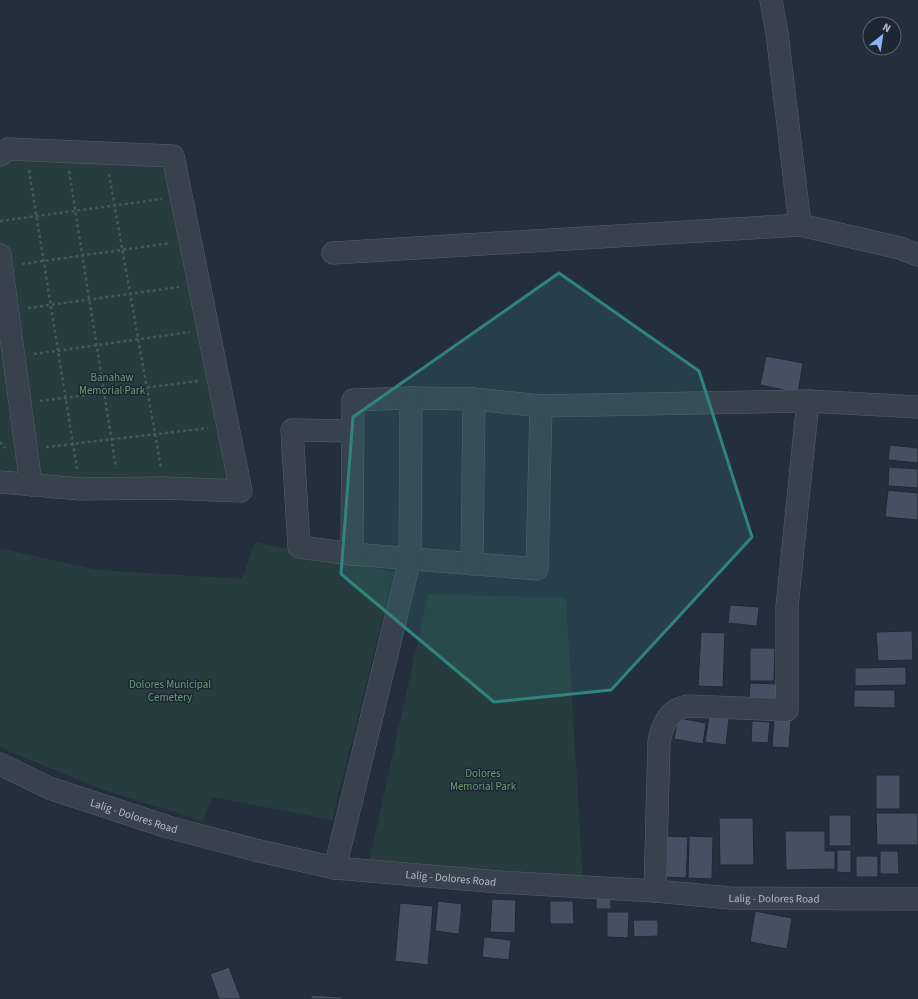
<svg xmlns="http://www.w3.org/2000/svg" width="918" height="999" viewBox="0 0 918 999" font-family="'Source Sans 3',sans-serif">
	<rect width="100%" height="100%" fill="#242f3e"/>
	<g fill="#263c3f">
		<polygon points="0,147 180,151 247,496 0,489"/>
		<polygon points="255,542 394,572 332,820 212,797 203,821 104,790 8,751 0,746 0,549 3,549 98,570 242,579"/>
		<polygon points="428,594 566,598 583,882 369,862"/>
	</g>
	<g fill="#455162" stroke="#1f2835">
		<polygon points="766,356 803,363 798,393 760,385"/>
		<polygon points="890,445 918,448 918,463 888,460"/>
		<polygon points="889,467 918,469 918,488 888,486"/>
		<polygon points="888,490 918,493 918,520 885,517"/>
		<polygon points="730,605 759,607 757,626 728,623"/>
		<polygon points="912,631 913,660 878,661 876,632"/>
		<polygon points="701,632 725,633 723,687 698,686"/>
		<polygon points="750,648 775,648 774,681 750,681"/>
		<polygon points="906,667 906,685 855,686 855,668"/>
		<polygon points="750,683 778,684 777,703 749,702"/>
		<polygon points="854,690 895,690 895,708 854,707"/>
		<polygon points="709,716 729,719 726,745 705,742"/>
		<polygon points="678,718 706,723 703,744 674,739"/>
		<polygon points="774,718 791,720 789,748 772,747"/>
		<polygon points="752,721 770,722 768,743 751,742"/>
		<rect x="876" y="775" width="24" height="34"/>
		<polygon points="876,813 918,813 918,845 877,845"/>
		<rect x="829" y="815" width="22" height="31"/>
		<polygon points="719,818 753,818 754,865 720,865"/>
		<polygon points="785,831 825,831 825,851 835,851 835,869 786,870"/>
		<polygon points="664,836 688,837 686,878 662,877"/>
		<polygon points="689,836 713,837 712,879 688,878"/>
		<polygon points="837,850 851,850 851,873 837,872"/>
		<polygon points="880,851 898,851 899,874 880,874"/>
		<rect x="856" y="856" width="22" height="21"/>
		<rect x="596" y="896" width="15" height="13"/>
		<polygon points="492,899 516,900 515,933 490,932"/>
		<polygon points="438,901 462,904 459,934 435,931"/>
		<polygon points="550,901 573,901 574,924 550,924"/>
		<polygon points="400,903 433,906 428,965 395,961"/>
		<polygon points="755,911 792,918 787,949 750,942"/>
		<polygon points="607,912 629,912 628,938 607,937"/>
		<polygon points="633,920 658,920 658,936 634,937"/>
		<polygon points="484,937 511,940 509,960 482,957"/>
		<polygon points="229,967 241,999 219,999 210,974"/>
		<polygon points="311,995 343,997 342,999 311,999"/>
	</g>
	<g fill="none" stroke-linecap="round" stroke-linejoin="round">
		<g stroke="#565f6c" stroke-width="23">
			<g id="minor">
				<polyline points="771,0 777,33 800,225 900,248 918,255"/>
				<polyline points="0,155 8,149 173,156 241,491 165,488 80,489 0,482"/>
				<polyline points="333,253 800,225"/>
				<polyline points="0,255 31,485"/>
				<polyline points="353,431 292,430 299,547 352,554 537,569 541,406"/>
				<polyline points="352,554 353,400 411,398 474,399 541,406 808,401 918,407"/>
				<polyline points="472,564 474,399"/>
				<path id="s1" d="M0 764 49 788 168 827 255 850 335 868 499 882 655 891 730 898 918 899"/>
				<polyline points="335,868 410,559 411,398"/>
				<path d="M655 891 659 742C661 730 665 718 675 711 679 708 684 707 688 706L787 710V607L808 401"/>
			</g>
		</g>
		<g stroke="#44595c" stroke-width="2.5" stroke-dasharray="3 3" stroke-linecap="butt">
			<polyline points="29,170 77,469"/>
			<polyline points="69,171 116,468"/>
			<polyline points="109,174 161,468"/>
			<polyline points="0,221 162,199"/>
			<polyline points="22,264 171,243"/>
			<polyline points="28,308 179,287"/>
			<polyline points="34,354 190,332"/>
			<polyline points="40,401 198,381"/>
			<polyline points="0,442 5,448"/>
			<polyline points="46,447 208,428"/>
		</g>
		<use href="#minor" stroke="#38414e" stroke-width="22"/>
	</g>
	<path fill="#308480" fill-opacity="0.2" stroke="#308480" stroke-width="3" stroke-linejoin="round" d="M559 273 699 371 752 537 611 690 494 702 341 574 353 417Z"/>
	<g text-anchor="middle" stroke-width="3" stroke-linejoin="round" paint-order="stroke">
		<g font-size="11" fill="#6b9a76" stroke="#1d2633">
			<text x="112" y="381">Banahaw<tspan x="112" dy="13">Memorial Park</tspan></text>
			<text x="170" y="688">Dolores Municipal<tspan x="170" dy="13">Cemetery</tspan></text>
			<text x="483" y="777">Dolores<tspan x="483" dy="13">Memorial Park</tspan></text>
		</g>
		<g font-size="11" fill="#b4bcc9" stroke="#1d2633">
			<text dy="4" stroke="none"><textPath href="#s1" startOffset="144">Lalig - Dolores Road</textPath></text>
			<text dy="4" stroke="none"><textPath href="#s1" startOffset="468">Lalig - Dolores Road</textPath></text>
			<text dy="4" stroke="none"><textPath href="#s1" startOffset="792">Lalig - Dolores Road</textPath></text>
		</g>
	</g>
	<g transform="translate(882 36) rotate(30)"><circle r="19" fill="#1d2633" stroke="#59626f"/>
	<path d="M0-3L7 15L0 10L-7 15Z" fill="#8ab4f8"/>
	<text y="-6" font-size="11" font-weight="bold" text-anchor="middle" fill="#b4bcc9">N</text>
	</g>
</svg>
